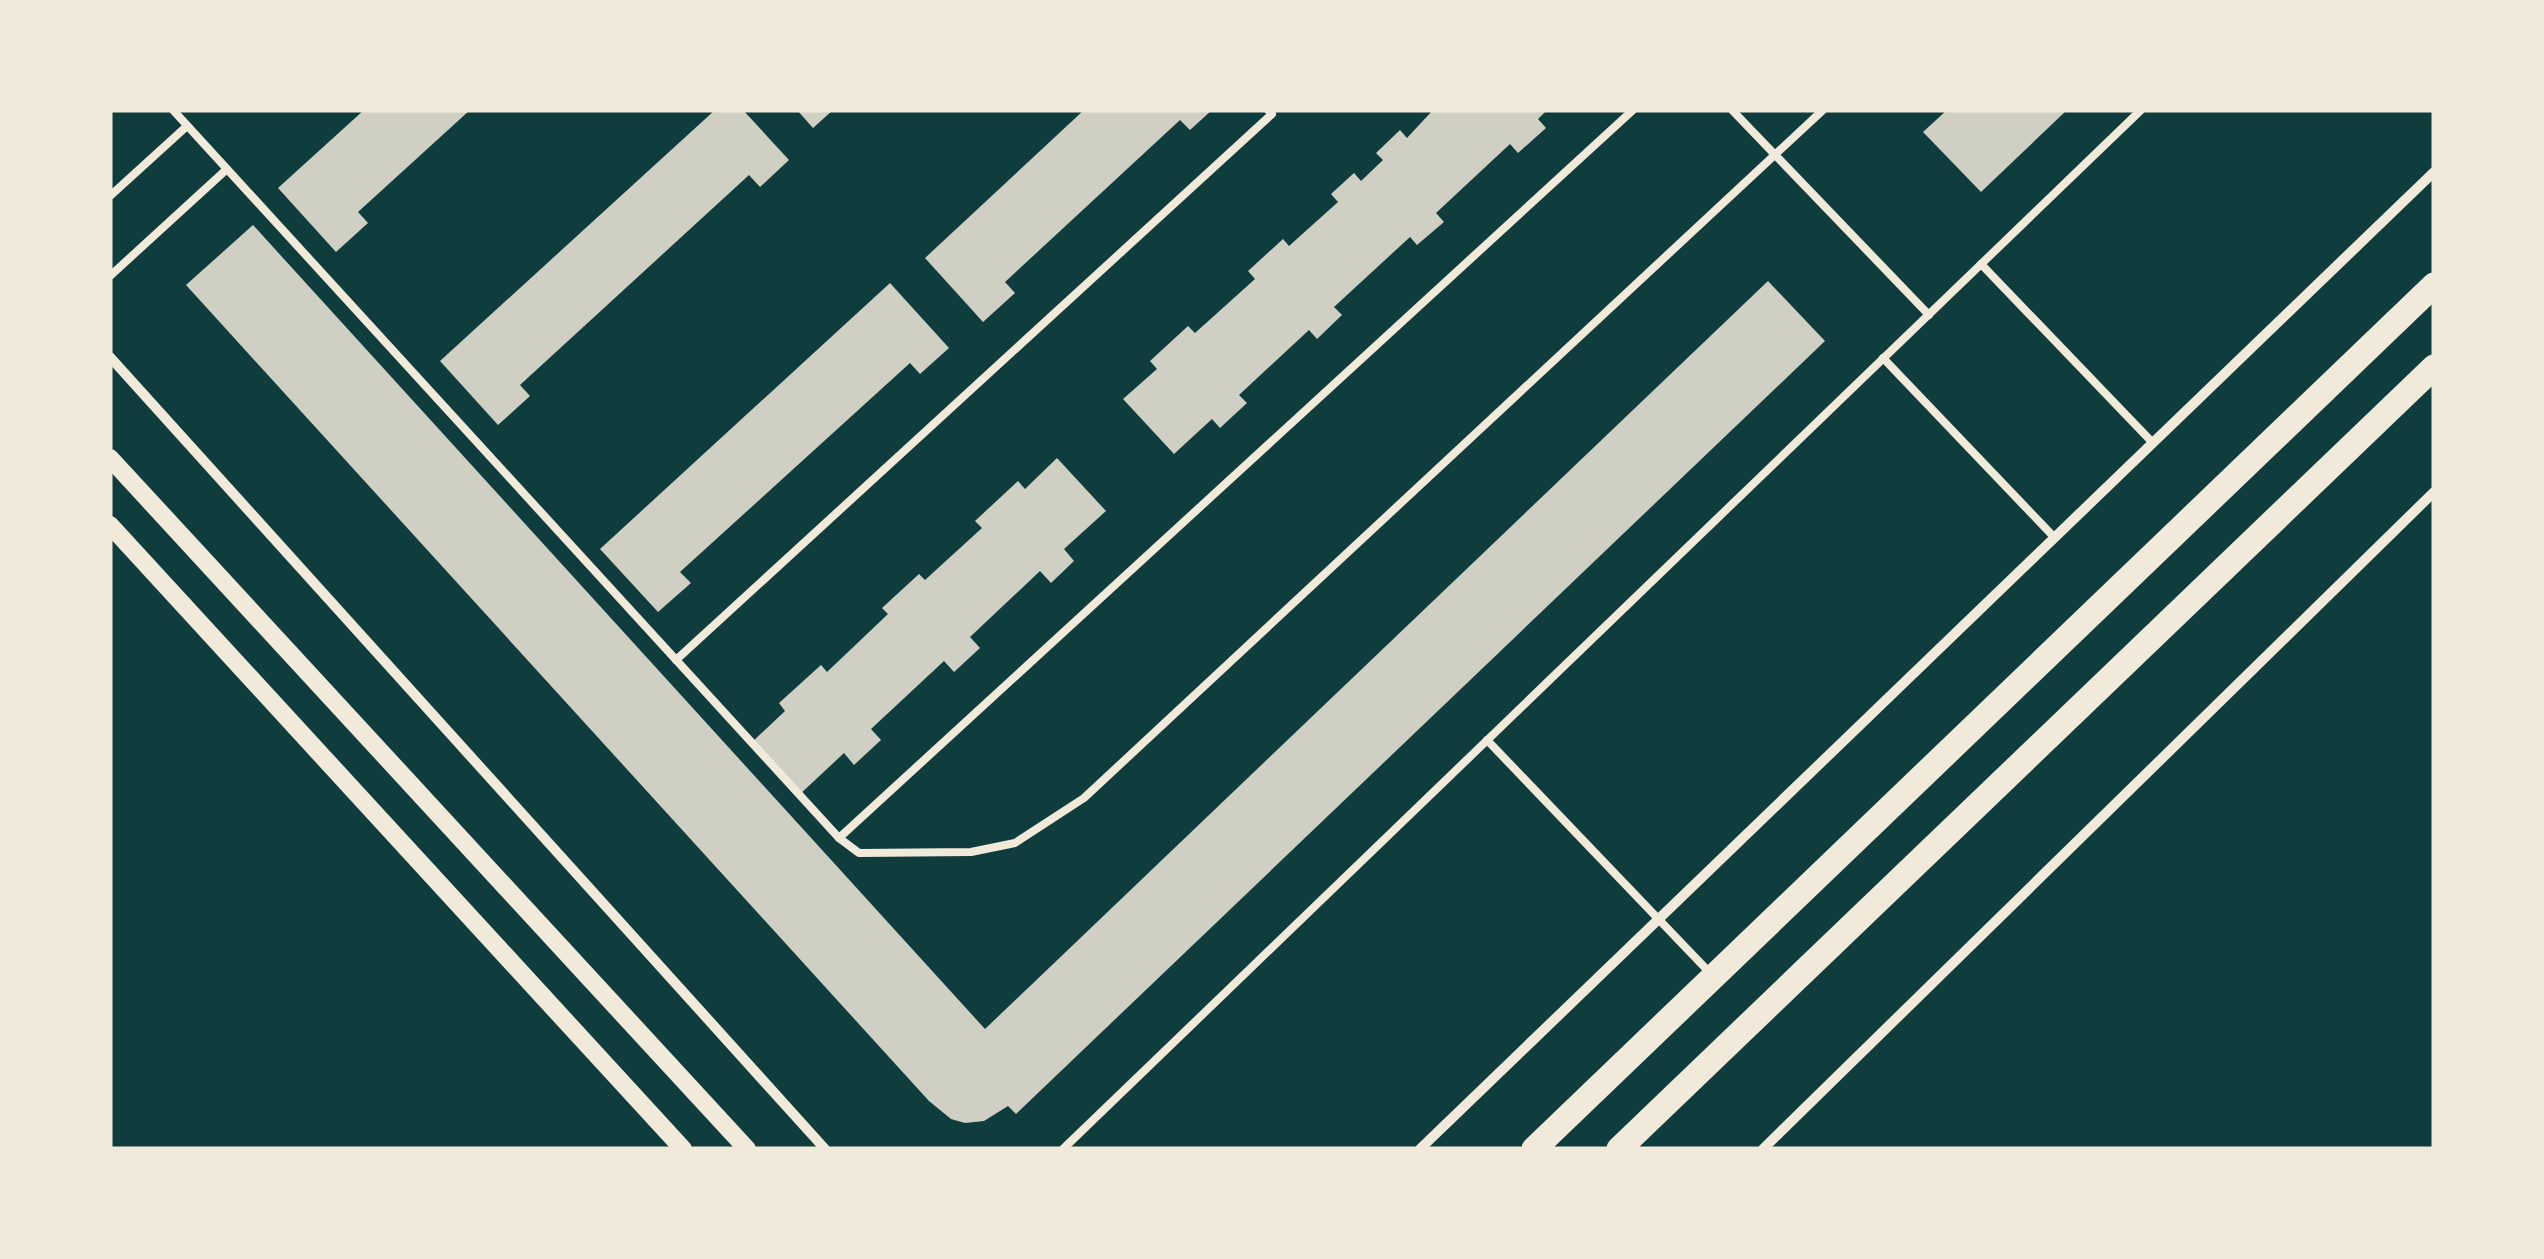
<svg xmlns="http://www.w3.org/2000/svg" width="2544" height="1259" viewBox="0 0 2544 1259" font-family="'PT Sans Narrow',sans-serif">
	<rect width="100%" height="100%" fill="#0f3d3e"/>
	<g fill="#cfcfc3">
		<polygon points="364,110 470,110 358,212 368,223 336,252 278,188"/>
		<polygon points="715,110 743,110 789,160 760,187 749,175 520,385 530,396 498,425 440,361"/>
		<polygon points="797,110 833,110 813,128"/>
		<polygon points="1084,110 1212,110 1190,130 1180,120 1005,282 1015,293 983,322 925,258"/>
		<polygon points="1433,110 1547,110 1538,119 1546,128 1518,153 1510,144 1436,213 1444,222 1417,245 1410,237 1334,307 1342,315 1317,339 1309,330 1239,395 1247,403 1220,428 1212,419 1174,454 1123,399 1157,369 1150,361 1188,326 1195,333 1255,279 1248,271 1283,239 1289,246 1338,202 1331,194 1354,173 1361,181 1383,160 1376,153 1400,130 1407,138"/>
		<polygon points="1947,110 2067,110 1981,192 1923,132"/>
		<polygon points="253,225 985,1029 1768,281 1825,341 1016,1114 1008,1106 984,1121 965,1123 951,1119 929,1101 186,285"/>
		<polygon points="890,283 949,348 920,374 910,363 680,572 691,583 658,612 600,549"/>
		<polygon points="1057,458 1106,511 1064,549 1074,561 1051,583 1040,571 970,637 980,648 954,672 944,661 871,729 881,740 854,765 844,753 798,796 750,744 785,711 779,703 821,665 827,672 888,614 882,608 919,574 925,580 982,528 975,521 1018,481 1025,489"/>
	</g>
	<g fill="none" stroke-linecap="round" stroke-linejoin="round">
		<g stroke="#f1e9da" stroke-width="8">
			<polyline points="173,110 839,838 859,853 971,852 1015,843 1084,798 1823,110"/>
			<polyline points="1732,110 1929,315"/>
			<polyline points="110,196 187,126"/>
			<polyline points="1981,264 2152,442"/>
			<polyline points="110,276 227,169"/>
			<polyline points="1883,358 2054,537"/>
			<polyline points="676,660 1272,114 1268,110"/>
			<polyline points="1487,740 1712,975"/>
			<polyline points="839,838 1633,110"/>
			<polyline points="1063,1149 2141,110"/>
		</g>
		<g stroke="#f1e9da" stroke-width="10">
			<polyline points="110,357 825,1149"/>
			<polyline points="1420,1149 2434,172"/>
			<polyline points="1763,1149 2434,492"/>
		</g>
		<g stroke="#f1e9da" stroke-width="18">
			<polyline points="110,458 747,1149"/>
			<polyline points="110,525 683,1149"/>
		</g>
		<g stroke="#f1e9da" stroke-width="25">
			<polyline points="1534,1149 2434,285"/>
			<polyline points="1619,1149 2434,367"/>
		</g>
	</g>
	<rect width="2544" height="1259" fill="none" stroke="#f1e9da" stroke-width="225"/>
</svg>
